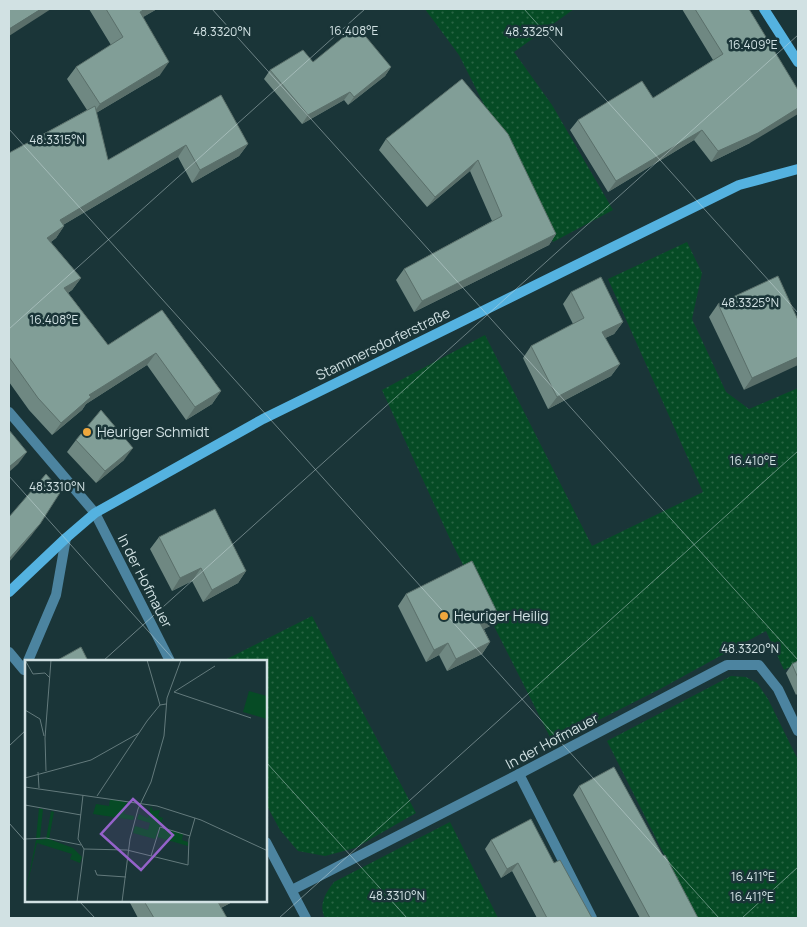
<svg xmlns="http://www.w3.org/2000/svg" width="807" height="927" viewBox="0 0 807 927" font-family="Manrope,sans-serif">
	<defs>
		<pattern id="grass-dots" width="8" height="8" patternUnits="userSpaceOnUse" patternTransform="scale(1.25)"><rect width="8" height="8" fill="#064b25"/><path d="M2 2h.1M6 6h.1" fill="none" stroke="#296544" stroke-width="1.8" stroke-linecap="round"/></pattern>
	</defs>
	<rect width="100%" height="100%" fill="#1a3538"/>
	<g fill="url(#grass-dots)">
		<polygon points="425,9 574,9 514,52 552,105 613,210 553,242 459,55"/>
		<polygon points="687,242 702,273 692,319 726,392 749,409 798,388 798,663 784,670 766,631 660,689 553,743 450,539 382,390 485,335 592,546 703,492 608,279"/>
		<polygon points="312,616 416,813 355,848 325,856 298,851 280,830 266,804 266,661 223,661"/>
		<polygon points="731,676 746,677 757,683 768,699 798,760 798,918 696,918 607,741"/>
		<path d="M450 822 498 918H325C318 905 326 892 334 882Z"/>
	</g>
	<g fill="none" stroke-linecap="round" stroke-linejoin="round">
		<g stroke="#4c84a0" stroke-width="10">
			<polyline points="9,652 24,670 26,665"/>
			<polyline points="28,661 56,595 66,538"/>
			<polyline points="519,774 592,918"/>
		</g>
		<g stroke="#4c84a0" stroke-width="10">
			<polyline points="9,412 95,513 170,661"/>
			<polyline points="266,842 306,918"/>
			<polyline points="292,890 519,774 727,665 759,665 778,689 798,731"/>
		</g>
		<g stroke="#54b2e0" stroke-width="10">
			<polyline points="764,9 798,62"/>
			<polyline points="9,592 66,538 95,513 263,419 739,185 798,169"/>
		</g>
	</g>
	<g fill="#6f8882">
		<polygon points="89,9 157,9 143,17 160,75 96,113 108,160 221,95 248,144 239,156 192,183 178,157 63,225 64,226 56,238 51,242 81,278 72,290 68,293 108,345 162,310 221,391 212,404 186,420 147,365 86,404 82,410 52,435 29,410 9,382 9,153 87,110 67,79 76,67 111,45"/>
		<polygon points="682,9 749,9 750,143 711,162 694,140 608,192 570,130 578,120 653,98 713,60"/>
		<polygon points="313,62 391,67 385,76 348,105 344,100 302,124 264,79 270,70"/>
		<polygon points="462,79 556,234 549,245 414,312 396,280 404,269 492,221 470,171 427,207 379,150 386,139"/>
		<polygon points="571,292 623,322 614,334 605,338 620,364 611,376 548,409 523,358 531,346 573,324 563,304"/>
		<polygon points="718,304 798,320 744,390 709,317"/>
		<polygon points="76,440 124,460 96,483 67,452"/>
		<polygon points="159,537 246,571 238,583 203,602 192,581 172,591 150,549"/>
		<polygon points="406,594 498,614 490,626 484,629 490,642 482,654 447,671 439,655 426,662 398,606"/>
		<polygon points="798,661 798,693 796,695 786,673 792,664"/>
		<polygon points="579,786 663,856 698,918 640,918 573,795"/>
		<polygon points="491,840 554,863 592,918 537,918 512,871 501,878 485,849"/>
		<polygon points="129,901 234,901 221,908 227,918 138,918"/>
	</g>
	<g fill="#5a6f6a">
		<polygon points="41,9 51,9 9,36 9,29"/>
		<polygon points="145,9 157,9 131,24 140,12"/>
		<polygon points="169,62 160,75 91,116 100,104"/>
		<polygon points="391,67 385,76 348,105 354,97"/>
		<polygon points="350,92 344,100 302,124 308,115"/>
		<polygon points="798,108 798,114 750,143 711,162 718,151"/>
		<polygon points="702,130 694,140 608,192 616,181"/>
		<polygon points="248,144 239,156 192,183 200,170"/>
		<polygon points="186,145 178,157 51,232 60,220"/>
		<polygon points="478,160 470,171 427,207 435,197"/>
		<polygon points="64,226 56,238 39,250 47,238"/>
		<polygon points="556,234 549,245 414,312 422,301"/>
		<polygon points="81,278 72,290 55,300 64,288"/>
		<polygon points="623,322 614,334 593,344 602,332"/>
		<polygon points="156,353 147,365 86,404 82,410 52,435 61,423 89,395"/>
		<polygon points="798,357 798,365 744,390 752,378"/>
		<polygon points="620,364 611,376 548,409 557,397"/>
		<polygon points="221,391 212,404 186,420 195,407"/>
		<polygon points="133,448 124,460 96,483 105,471"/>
		<polygon points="27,452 18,464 9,472 9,467"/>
		<polygon points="40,524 31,536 9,562 9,559"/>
		<polygon points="201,568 192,581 172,591 180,578"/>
		<polygon points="246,571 238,583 203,602 212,590"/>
		<polygon points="498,614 490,626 472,635 480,623"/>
		<polygon points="490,642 482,654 447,671 456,659"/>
		<polygon points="448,643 439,655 426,662 434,650"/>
		<polygon points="518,863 512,871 501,878 507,869"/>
		<polygon points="220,901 234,901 209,914 218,902"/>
	</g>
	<g fill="#819e97" stroke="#5a6f6a">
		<polygon points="9,9 41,9 9,29"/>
		<polygon points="106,9 145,9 140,12 169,62 100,104 76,67 123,37"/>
		<polygon points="695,9 749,9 798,90 798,108 758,133 718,151 702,130 616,181 578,120 642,81 653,98 723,54"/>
		<polygon points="357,26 391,67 354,97 350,92 308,115 270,70 303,50 313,62"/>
		<polygon points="462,79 508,134 556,234 422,301 404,269 502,216 478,160 435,197 386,139"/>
		<polygon points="221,95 248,144 200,170 186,145 60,220 64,226 47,238 81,278 64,288 108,345 162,310 221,391 195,407 156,353 89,395 91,397 61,423 38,398 9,357 9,153 95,106 108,160"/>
		<polygon points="778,276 798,320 798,357 752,378 718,304"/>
		<polygon points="601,277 623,322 602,332 620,364 557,397 531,346 584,318 571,292"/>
		<polygon points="101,410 133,448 105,471 76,440"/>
		<polygon points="9,430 27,452 9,467"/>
		<polygon points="46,474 61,491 40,524 9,559 9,517"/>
		<polygon points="215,509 246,571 212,590 201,568 180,578 159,537"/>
		<polygon points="472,561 498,614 480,623 490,642 456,659 448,643 434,650 406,594"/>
		<polygon points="81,647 88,661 56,661"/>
		<polygon points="798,661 798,678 792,664"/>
		<polygon points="614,767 663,856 665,855 698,918 650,918 579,786"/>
		<polygon points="531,819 554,863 560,860 592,918 547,918 518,863 507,869 491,840"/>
		<polygon points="144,901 220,901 218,902 227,918 154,918"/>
	</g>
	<path fill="none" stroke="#d1e1e3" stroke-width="1" stroke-opacity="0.45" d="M212 9 798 660M524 9 798 313M9 129 719 918M9 329 365 9M9 476 175 661M103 661 798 35M9 746 26 730M266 762 407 918M9 823 26 842M79 901 95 918M279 918 798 451M742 918 798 867"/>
	<g fill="#eea73d" stroke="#1a3538" stroke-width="2">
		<circle cx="87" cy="432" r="5"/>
		<circle cx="444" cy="616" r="5"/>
	</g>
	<g text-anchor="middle" stroke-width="5" stroke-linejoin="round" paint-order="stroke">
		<g font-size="14" fill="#d1e1e3" stroke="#1a3538">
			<text transform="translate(383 344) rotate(-26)" y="5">Stammersdorferstraße</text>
			<text transform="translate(145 581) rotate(63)" y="5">In der Hofmauer</text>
			<text transform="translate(552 741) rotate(-28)" y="5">In der Hofmauer</text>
		</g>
		<g font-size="14" fill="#d1e1e3" stroke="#1a3538" text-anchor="start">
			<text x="97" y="437">Heuriger Schmidt</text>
			<text x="454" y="621">Heuriger Heilig</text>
		</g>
	</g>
	<g transform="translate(25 660)">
		<rect width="242" height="242" fill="#1a3538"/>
		<path d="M85 139 102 142 99 154 109 156 108 160 68 154 71 144 84 146ZM126 146 128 151 135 150 133 156 138 158 130 179 108 173 110 166 123 170 125 163 112 159 114 154 123 158ZM14 148 18 149 15 178 11 179ZM26 151 29 152 24 179 48 188 57 197 55 203 45 199 47 194 12 183 0 235 11 180 21 179ZM135 168 158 174 157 180 163 182V186L132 177Z" fill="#064b25"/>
		<path d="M224 31 242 36V59L218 52Z" fill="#064b25"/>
		<path fill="none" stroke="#637a7c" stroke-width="1" d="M0 0 8 14 20 13 25 18M122 0 135 45M149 32 226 58M149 32 190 6M0 50 15 59 19 76M21 111 20 78 26 0M13 112 14 128M0 118 66 100 114 73M0 127 132 146 176 160 243 191M58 135 53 179 59 189M72 136 122 61 135 45 141 44M0 145 56 155M0 179 21 178 56 185M59 189 102 190 163 205 164 179 170 158M126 196 135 167 165 176M70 210 72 215 101 217M52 242 59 189M97 242 105 179 113 149 126 122 139 76 142 38 156 0"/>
		<path fill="#9562ca" fill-opacity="0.15" stroke="#9562ca" stroke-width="2.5" d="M108 139 148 175 116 210 76 174Z"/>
		<rect width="242" height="242" fill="none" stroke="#d1e1e3" stroke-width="2.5"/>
	</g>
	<g font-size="12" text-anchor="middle" fill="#d1e1e3" stroke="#1a3538" stroke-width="5" stroke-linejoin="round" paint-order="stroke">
		<text x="354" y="35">16.408°E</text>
		<text x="534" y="36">48.3325°N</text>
		<text x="222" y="36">48.3320°N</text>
		<text x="753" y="49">16.409°E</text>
		<text x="57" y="144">48.3315°N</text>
		<text x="750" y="307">48.3325°N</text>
		<text x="54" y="324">16.408°E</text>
		<text x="753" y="465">16.410°E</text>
		<text x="57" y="491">48.3310°N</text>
		<text x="750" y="653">48.3320°N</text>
		<text x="753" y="881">16.411°E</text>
		<text x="397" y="900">48.3310°N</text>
		<text x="752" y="901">16.411°E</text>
	</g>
	<rect width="807" height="927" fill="none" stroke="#d1e1e3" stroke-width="20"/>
</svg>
